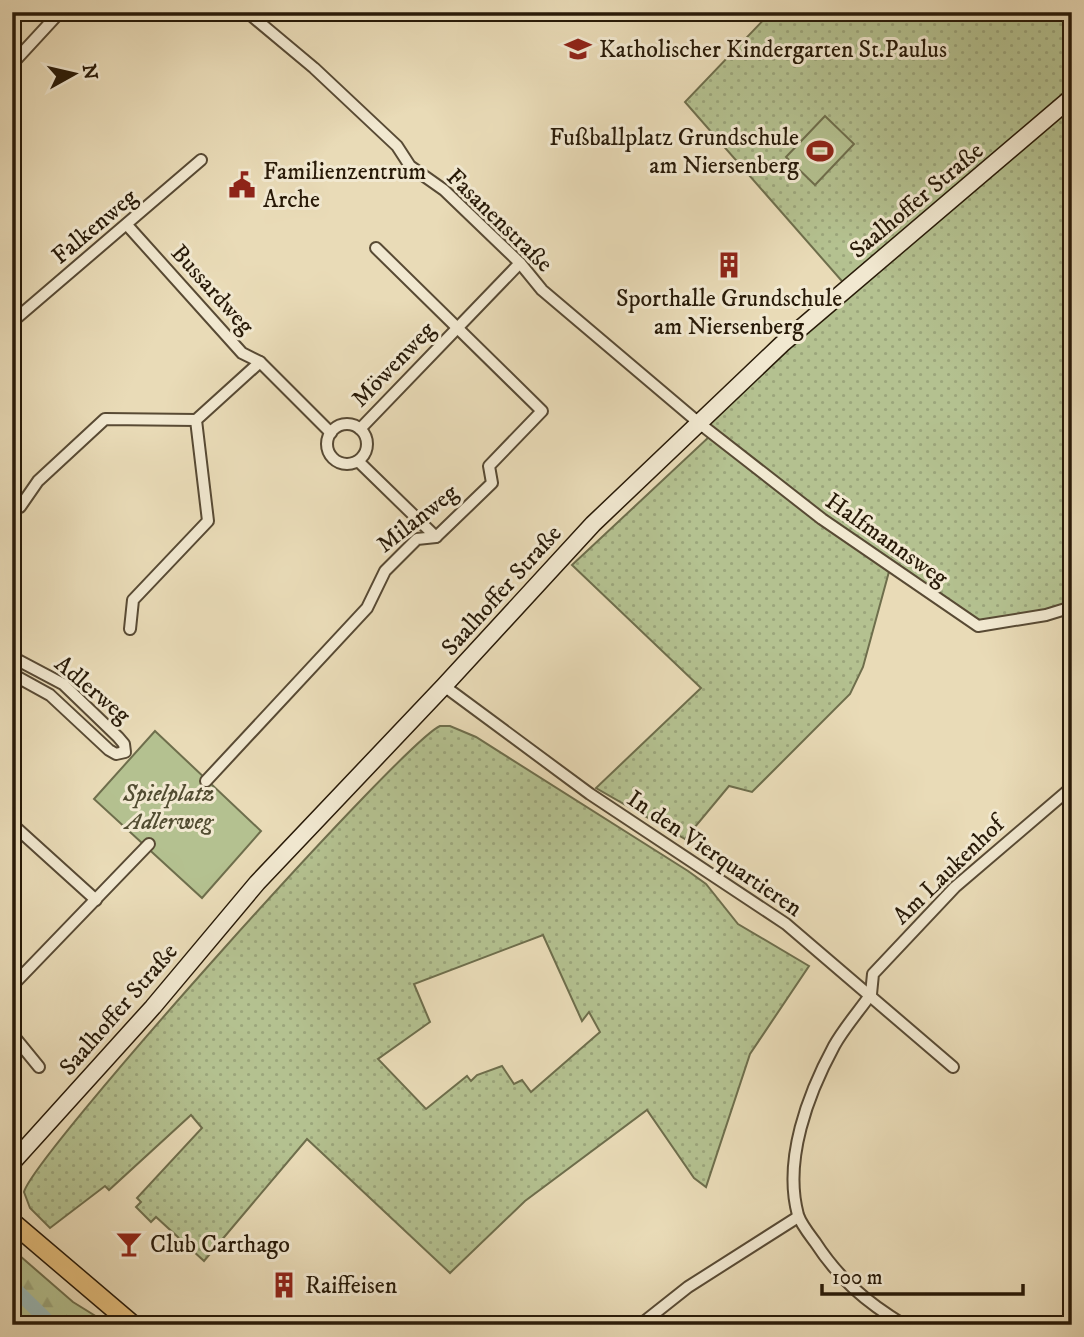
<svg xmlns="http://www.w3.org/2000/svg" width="1084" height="1337" viewBox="0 0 1084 1337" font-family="'IM FELL DW Pica',serif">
	<defs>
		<pattern id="grass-dots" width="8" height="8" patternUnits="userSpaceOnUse" patternTransform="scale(1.75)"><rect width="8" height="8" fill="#b4c190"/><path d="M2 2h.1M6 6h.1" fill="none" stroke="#9ba57b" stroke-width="1.8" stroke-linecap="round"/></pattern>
		<pattern id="forest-firs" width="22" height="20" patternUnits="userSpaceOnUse" patternTransform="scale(1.75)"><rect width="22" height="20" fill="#b4c190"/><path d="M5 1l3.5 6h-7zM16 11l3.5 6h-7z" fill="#9ba57b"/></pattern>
	</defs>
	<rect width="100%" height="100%" fill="#e9dbb7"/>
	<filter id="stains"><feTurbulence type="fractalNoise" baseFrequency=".00286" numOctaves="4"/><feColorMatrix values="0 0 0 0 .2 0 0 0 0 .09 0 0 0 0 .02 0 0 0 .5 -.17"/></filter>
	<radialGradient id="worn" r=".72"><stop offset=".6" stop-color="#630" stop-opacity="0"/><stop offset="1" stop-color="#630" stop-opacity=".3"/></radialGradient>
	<g fill="url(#grass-dots)" stroke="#6e6e4c" stroke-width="2" fill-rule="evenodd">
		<polygon points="771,12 1072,12 1072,607 971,627 890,568 863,667 850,694 752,792 729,786 685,839 596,788 701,688 572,565 710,436 699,423 848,288 685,102"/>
		<path d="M440 726H450L476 737 688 871 706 884 738 924 809 966 750 1054 706 1187 694 1178 647 1110 525 1201 450 1273 307 1139 204 1261 156 1217 151 1222 136 1207 141 1202 137 1198 202 1128 191 1115 109 1190 105 1186 50 1228 30 1208 24 1192C34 1154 403 742 440 726ZM543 935 582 1021 589 1012 600 1032 531 1092 522 1080 514 1084 502 1066 477 1075 471 1081 467 1076 426 1109 378 1059 430 1022 414 984Z"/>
	</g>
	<polygon fill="url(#forest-firs)" stroke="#6e6e4c" stroke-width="2" points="12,1249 73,1302 110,1325 12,1325"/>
	<g fill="#b4c190" stroke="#6e6e4c" stroke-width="2">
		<polygon points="825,116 854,144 815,185 786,157"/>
		<polygon points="155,731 261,831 202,898 94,799"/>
	</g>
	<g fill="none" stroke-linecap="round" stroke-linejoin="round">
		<polyline stroke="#9ab9b7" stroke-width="14" points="12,1286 52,1325"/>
		<g stroke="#584a34" stroke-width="14">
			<g id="minor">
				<polyline points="247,12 314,68 397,146 410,166 444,190 520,263 542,290 699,423 822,519 978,626 1046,615 1072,607"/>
				<polyline points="12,64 60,12"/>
				<polyline points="127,225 242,353 260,362 331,433"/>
				<polyline points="12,322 201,160"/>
				<circle cx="347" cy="444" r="20"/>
				<polyline points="360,429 520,263"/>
				<polyline points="358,461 436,537"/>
				<polyline points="20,507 38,481 105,419 196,420"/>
				<polyline points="130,629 133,600 208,521 196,420 260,362"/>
				<polyline points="12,657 63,684 118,737 124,744 125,752 116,754 109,750 50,695 12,674"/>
				<polyline points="444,686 590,794 786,924 953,1067"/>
				<polyline points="206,781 367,608 385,571 417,539 436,537 492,483 489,466 542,411 376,248"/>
				<polyline points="12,824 96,900"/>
				<polyline points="12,986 149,844"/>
				<path d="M871 994C859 1011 844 1028 834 1046 808 1094 783 1160 798 1215 801 1224 809 1234 815 1242 839 1279 866 1302 904 1325"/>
				<polyline points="871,994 873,974 955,887 1072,787"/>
				<polyline points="12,1034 39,1067"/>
				<polyline points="640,1325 688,1287 798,1217"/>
			</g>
		</g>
		<g stroke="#281a08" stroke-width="19">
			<polyline id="secondary" points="12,1163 153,1007 257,883 444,686 593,524 782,344 1072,97"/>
		</g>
		<g stroke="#281a08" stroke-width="21">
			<polyline id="primary" points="12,1222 133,1325"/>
		</g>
		<use href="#minor" stroke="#f1e8d0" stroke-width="10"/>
		<use href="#secondary" stroke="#f1e8d0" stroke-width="16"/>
		<use href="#primary" stroke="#e4be7c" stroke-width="18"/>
	</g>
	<defs>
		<g id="school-bare" transform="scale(2.1)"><path d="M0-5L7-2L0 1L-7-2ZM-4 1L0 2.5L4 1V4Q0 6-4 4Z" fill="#8f2418" stroke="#f1e8d0" stroke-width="2.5" paint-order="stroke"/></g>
		<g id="stadium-bare" transform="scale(2.1)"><path d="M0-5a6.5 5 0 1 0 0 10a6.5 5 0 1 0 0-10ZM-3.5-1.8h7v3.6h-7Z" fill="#8f2418" stroke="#f1e8d0" stroke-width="2.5" paint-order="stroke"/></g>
		<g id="civic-bare" transform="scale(2.1)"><path d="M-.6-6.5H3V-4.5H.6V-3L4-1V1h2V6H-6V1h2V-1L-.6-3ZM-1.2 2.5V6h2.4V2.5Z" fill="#8f2418" stroke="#f1e8d0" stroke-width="2.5" paint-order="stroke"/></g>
		<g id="building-bare" transform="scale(2.1)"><path d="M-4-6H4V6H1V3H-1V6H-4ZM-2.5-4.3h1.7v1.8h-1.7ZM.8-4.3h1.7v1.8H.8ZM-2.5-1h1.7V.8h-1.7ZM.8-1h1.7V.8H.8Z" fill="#8f2418" stroke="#f1e8d0" stroke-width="2.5" paint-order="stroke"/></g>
		<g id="bar-bare" transform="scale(2.1)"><path d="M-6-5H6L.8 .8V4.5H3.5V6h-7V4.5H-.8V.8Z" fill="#8f2418" stroke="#f1e8d0" stroke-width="2.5" paint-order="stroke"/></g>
	</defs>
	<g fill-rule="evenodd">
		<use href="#school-bare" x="578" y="49"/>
		<use href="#stadium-bare" x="820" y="151"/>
		<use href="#civic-bare" x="242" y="185"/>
		<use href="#building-bare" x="729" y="265"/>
		<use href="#bar-bare" x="129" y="1244"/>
		<use href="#building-bare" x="284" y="1285"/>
	</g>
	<g text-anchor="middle" stroke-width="6" stroke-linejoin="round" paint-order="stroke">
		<g font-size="24" fill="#281a08" stroke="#f1e8d0" text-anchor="start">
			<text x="599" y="57">Katholischer Kindergarten St.Paulus</text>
			<text x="799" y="145" text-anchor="end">Fußballplatz Grundschule<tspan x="799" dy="28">am Niersenberg</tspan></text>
			<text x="263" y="179">Familienzentrum<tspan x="263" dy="28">Arche</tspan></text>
			<text x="729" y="306" text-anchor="middle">Sporthalle Grundschule<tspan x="729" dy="28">am Niersenberg</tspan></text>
			<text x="150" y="1252">Club Carthago</text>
			<text x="305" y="1293">Raiffeisen</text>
		</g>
		<g font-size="24" fill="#281a08" stroke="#f1e8d0">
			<text transform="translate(916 200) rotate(-40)" y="8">Saalhoffer Straße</text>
			<text transform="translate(500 220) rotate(44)" y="8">Fasanenstraße</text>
			<text transform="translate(94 226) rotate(-40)" y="8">Falkenweg</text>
			<text transform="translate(213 289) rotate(48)" y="8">Bussardweg</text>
			<text transform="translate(393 364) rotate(-46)" y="8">Möwenweg</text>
			<text transform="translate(417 518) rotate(-38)" y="8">Milanweg</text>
			<text transform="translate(887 539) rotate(35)" y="8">Halfmannsweg</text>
			<text transform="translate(501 590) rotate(-48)" y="8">Saalhoffer Straße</text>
			<text transform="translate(93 689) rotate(40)" y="8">Adlerweg</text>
			<text transform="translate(715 853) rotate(34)" y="8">In den Vierquartieren</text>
			<text transform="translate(948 870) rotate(-44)" y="8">Am Laukenhof</text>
			<text transform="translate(118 1009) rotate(-49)" y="8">Saalhoffer Straße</text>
		</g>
		<g font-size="24" font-style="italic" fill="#524c31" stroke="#f1e8d0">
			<text x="169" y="801">Spielplatz<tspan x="169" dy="28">Adlerweg</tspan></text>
		</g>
	</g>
	<rect width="1084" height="1337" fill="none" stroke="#e9dbb7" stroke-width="42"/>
	<rect x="14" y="14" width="1056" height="1309" fill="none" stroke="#281a08" stroke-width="3.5"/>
	<rect x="21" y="21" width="1042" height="1295" fill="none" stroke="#281a08" stroke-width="2"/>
	<g transform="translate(74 74) rotate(82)" stroke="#f1e8d0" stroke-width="5" paint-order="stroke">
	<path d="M0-5L12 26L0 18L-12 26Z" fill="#281a08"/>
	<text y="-10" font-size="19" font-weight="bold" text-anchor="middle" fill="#281a08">N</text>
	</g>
	<path d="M822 1284v10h201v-10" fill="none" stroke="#281a08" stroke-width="3.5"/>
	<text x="832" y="1284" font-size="21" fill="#281a08" stroke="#f1e8d0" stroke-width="5" paint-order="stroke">100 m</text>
	<rect width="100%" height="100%" filter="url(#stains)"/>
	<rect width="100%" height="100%" fill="url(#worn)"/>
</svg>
